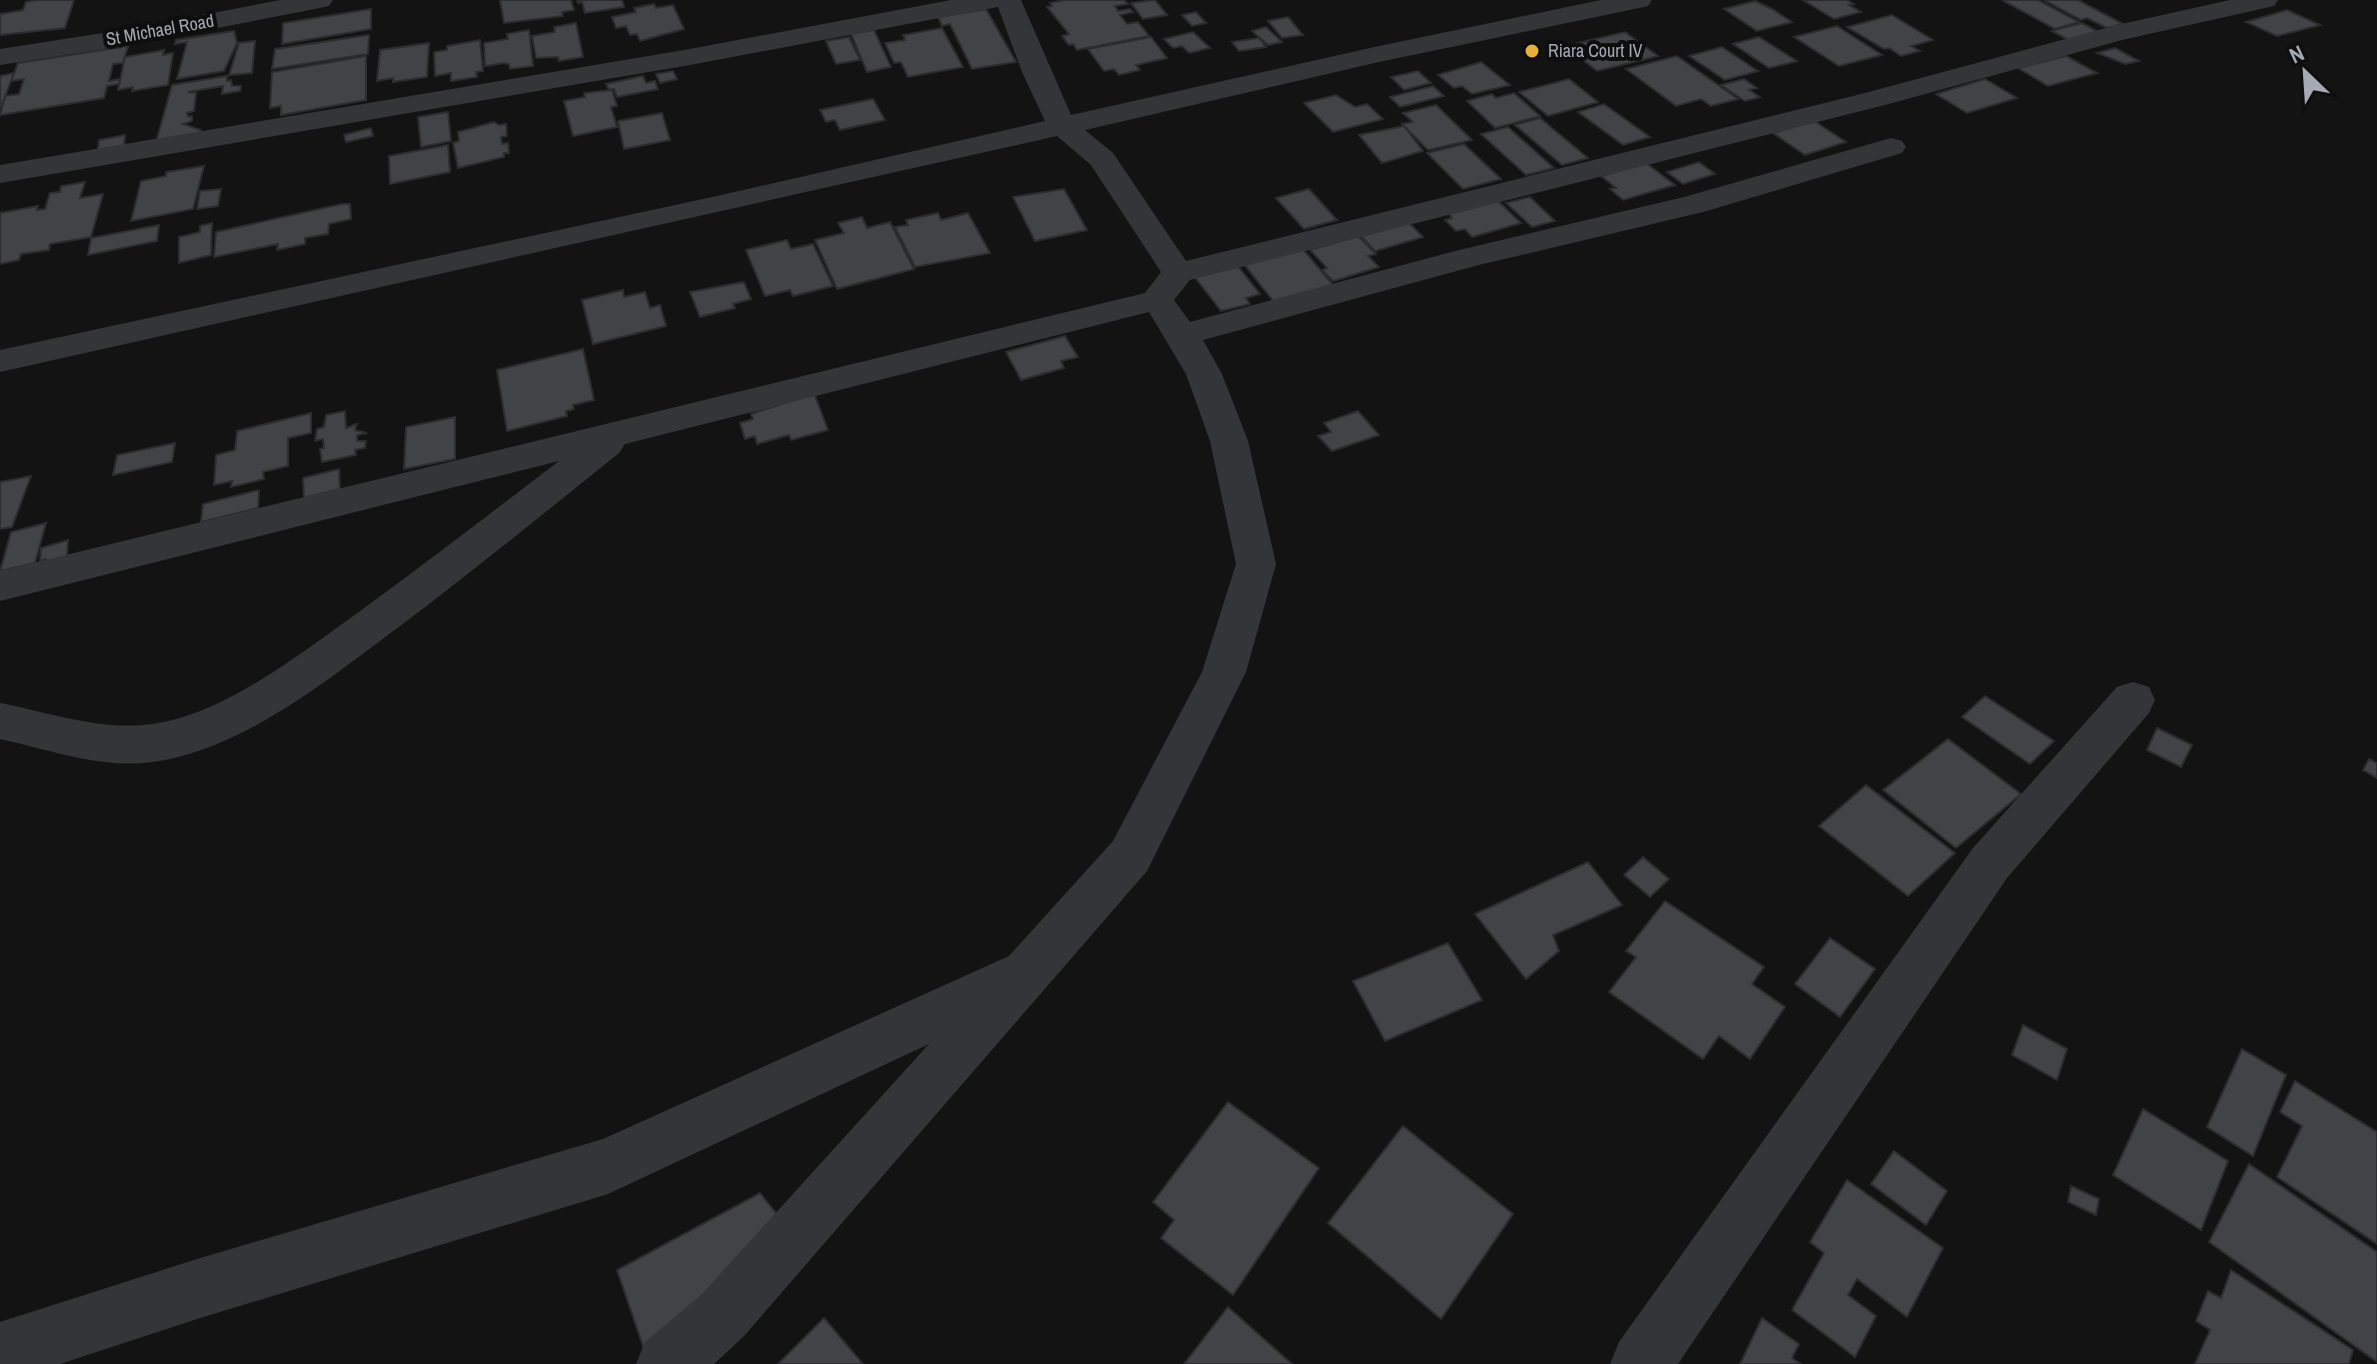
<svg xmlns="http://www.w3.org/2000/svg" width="2377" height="1364" viewBox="0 0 2377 1364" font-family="'Archivo Narrow',sans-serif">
	<rect width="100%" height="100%" fill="#131314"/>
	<g fill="#424347" stroke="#2d2d30" stroke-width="2">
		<polygon points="38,0 74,0 65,28 0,35 0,14 23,10 26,2"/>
		<polygon points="500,0 571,0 574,10 562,12 563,16 504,23"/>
		<polygon points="577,0 622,0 624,7 585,13 582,2 578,3"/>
		<polygon points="1064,0 1124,0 1128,4 1115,6 1118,11 1130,9 1133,12 1120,15 1127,24 1138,22 1149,36 1077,50 1073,44 1069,45 1062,36 1069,34 1047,7 1052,6 1050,3"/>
		<polygon points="1155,0 1167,15 1143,19 1131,3"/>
		<polygon points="1803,0 1847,0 1854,4 1849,5 1861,12 1834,19"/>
		<polygon points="2002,0 2038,0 2079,22 2055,29"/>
		<polygon points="2044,0 2078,0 2123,24 2107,28 2087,18 2081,20"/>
		<polygon points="1755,1 1772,9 1792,22 1757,31 1724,9"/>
		<polygon points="654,4 656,8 673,5 684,29 640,41 637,34 630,35 626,26 616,28 612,17 636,12 634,8"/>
		<polygon points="371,9 371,29 282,44 283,23"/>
		<polygon points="986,9 1016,62 972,69 950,24 942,26 938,17"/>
		<polygon points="2287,10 2320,25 2277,36 2246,22"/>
		<polygon points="1196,12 1206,23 1192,26 1182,15"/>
		<polygon points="1892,15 1933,40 1911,46 1920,51 1901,56 1889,48 1884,49 1847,27"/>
		<polygon points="1288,17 1303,35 1282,38 1268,21"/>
		<polygon points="576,23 583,57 559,61 558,57 536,58 532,36 555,32 554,27"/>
		<polygon points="2082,23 2102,34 2072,42 2052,31"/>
		<polygon points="1837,26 1882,55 1839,66 1794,37"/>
		<polygon points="1266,27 1282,42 1268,45 1252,31"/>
		<polygon points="942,28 963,67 908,77 901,62 894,63 885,43 905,40 903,35"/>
		<polygon points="529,30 533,66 510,69 509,64 504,63 485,66 484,43 508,39 507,34"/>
		<polygon points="874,30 891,67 867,72 851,34"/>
		<polygon points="234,31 237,43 224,71 177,79 187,42 175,44 176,40"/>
		<polygon points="1193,32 1210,48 1189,53 1182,46 1173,48 1164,39"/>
		<polygon points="1625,32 1658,56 1597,71 1565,46"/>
		<polygon points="369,35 368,54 272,69 275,49"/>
		<polygon points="849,37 860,60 836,64 826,41"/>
		<polygon points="1151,37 1167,58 1136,65 1140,70 1119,75 1114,69 1104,71 1088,49"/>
		<polygon points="1759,37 1797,61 1769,68 1733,44"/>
		<polygon points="1259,38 1266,47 1239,51 1232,42"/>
		<polygon points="480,40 483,71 476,72 477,77 451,81 451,73 435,76 434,52 447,50 447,46"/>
		<polygon points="255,41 252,73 229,75 239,43"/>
		<polygon points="429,43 427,77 393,82 393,78 377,81 380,50"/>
		<polygon points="128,46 123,63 113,64 109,81 120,79 119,84 107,86 104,98 0,115 5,96 19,94 24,79 11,81 18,63"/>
		<polygon points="1722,47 1758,71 1725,80 1689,56"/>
		<polygon points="2115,48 2139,61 2125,64 2097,53"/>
		<polygon points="164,50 163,55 173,53 168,85 132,91 133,87 118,90 125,57"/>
		<polygon points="366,56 366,100 281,115 281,106 270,108 272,72"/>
		<polygon points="1677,56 1738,99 1711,106 1701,99 1676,106 1626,69"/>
		<polygon points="2066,56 2097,73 2048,86 2018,68"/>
		<polygon points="1481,62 1510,85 1472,94 1462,86 1454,88 1438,75"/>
		<polygon points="673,71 677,79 660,83 656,74"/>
		<polygon points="1418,71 1431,83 1404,90 1391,77"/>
		<polygon points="14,73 1,107 0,107 0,76"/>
		<polygon points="227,76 227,81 231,80 232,86 241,86 240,91 222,94 223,86 188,92 196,93 194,111 187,113 188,117 192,116 192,121 183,124 201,130 199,134 156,142 172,85"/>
		<polygon points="643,76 646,83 655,81 658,89 617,97 614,89 609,90 606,84"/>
		<polygon points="1569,79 1598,102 1548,116 1519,92"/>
		<polygon points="1744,79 1757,88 1749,90 1760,97 1745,101 1721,85"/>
		<polygon points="1985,79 2017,98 1967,113 1936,94"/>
		<polygon points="1433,86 1444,96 1400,107 1390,97"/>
		<polygon points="612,90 617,106 611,107 617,127 573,136 564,101 585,97 584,93"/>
		<polygon points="1514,93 1540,116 1495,128 1467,101 1492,94 1496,98"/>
		<polygon points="1336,95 1355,107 1367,104 1383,119 1333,132 1304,103"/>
		<polygon points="873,99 885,120 840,130 835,120 826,122 820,110"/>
		<polygon points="1604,104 1650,137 1623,145 1578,112"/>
		<polygon points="1436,105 1472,140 1428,150 1402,124 1413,122 1403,113"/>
		<polygon points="448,112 451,141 421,147 418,117"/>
		<polygon points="662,113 670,140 624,149 618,121"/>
		<polygon points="1540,118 1588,158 1562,165 1515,125"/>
		<polygon points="1814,121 1846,142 1805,155 1773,133"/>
		<polygon points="494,122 499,125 506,124 507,136 501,137 502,144 508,143 509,153 504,153 504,157 458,168 453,143 459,141 458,132"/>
		<polygon points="1404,126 1423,151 1382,163 1359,135"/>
		<polygon points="1508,127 1554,168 1526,175 1481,134"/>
		<polygon points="371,128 373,136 346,142 344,135"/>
		<polygon points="125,135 124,149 97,154 99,140"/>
		<polygon points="1464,144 1501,179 1463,189 1427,153"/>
		<polygon points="448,145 450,172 390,184 389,156"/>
		<polygon points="1699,162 1715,174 1683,184 1667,172"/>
		<polygon points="1646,163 1675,185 1623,200 1610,189 1616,188 1601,176"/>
		<polygon points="204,166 193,209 131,221 141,181 166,176 166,172"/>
		<polygon points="85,182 80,198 103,194 91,237 50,244 49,250 21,254 19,260 0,264 0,213 38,206 37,210 45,209 50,193 60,192 61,186"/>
		<polygon points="221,189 218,206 197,209 200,191"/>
		<polygon points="1064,189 1087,230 1035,241 1013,197"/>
		<polygon points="1309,189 1337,220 1304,229 1276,198"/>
		<polygon points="1530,197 1555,221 1532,227 1506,203"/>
		<polygon points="1498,201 1521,223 1472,237 1465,229 1456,231 1445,220 1452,218 1449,214"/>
		<polygon points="342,204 350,204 351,219 329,224 328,234 305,238 305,244 277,250 278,244 214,257 216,232"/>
		<polygon points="938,213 941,220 968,213 990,253 915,267 895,227 908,225 906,220"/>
		<polygon points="862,217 867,228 890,222 914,269 837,289 815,240 844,233 838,223"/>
		<polygon points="212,223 211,255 179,263 179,237 200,232 200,226"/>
		<polygon points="1409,223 1423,237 1375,251 1361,236"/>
		<polygon points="159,225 157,241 88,255 91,238"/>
		<polygon points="1358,236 1376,254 1368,256 1379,267 1333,281 1322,270 1327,268 1310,250"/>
		<polygon points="787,240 791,249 813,244 833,286 793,296 790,290 765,296 746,250"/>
		<polygon points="1302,248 1333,285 1274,302 1243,263"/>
		<polygon points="1237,265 1260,294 1246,298 1250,304 1221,311 1194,276"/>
		<polygon points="744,282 751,299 733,304 735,308 700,317 690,292"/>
		<polygon points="623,290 624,297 645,292 650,308 660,305 666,326 593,344 582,300"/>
		<polygon points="1065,336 1078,357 1061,361 1064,368 1021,380 1006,352"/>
		<polygon points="583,349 594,400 573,405 574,409 566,411 567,416 507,431 497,370"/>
		<polygon points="814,393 828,430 791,440 789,435 757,444 755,436 745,439 740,423 753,419 751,414"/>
		<polygon points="345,411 346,428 357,424 355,430 367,433 357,435 357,441 366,441 365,448 355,450 356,455 322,462 320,449 324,448 323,439 315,441 317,429 324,427 326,415"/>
		<polygon points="1358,411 1379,435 1332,451 1318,436 1331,432 1324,423"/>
		<polygon points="311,413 311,433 288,438 288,466 263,472 264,479 231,487 232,481 214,485 216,455 235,450 237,431"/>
		<polygon points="455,417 455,459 404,469 406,427"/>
		<polygon points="175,443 172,462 113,475 117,455"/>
		<polygon points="339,469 340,489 304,498 303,478"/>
		<polygon points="31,476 12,527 0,529 0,482"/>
		<polygon points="259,490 258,508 201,522 203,504"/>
		<polygon points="46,523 35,563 0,571 11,532"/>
		<polygon points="68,540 67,557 46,565 46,559 40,561 41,548"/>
		<polygon points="1985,696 2054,741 2030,764 1962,717"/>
		<polygon points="2157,728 2192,745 2181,767 2147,750"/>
		<polygon points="1948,739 2021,794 1956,848 1883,790"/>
		<polygon points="2369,759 2377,763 2377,778 2363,770"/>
		<polygon points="1866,785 1955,853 1908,896 1819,826"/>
		<polygon points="1643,857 1669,879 1650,897 1624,875"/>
		<polygon points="1588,862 1622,905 1553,935 1559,951 1526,979 1475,914"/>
		<polygon points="1665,901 1764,967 1752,984 1785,1007 1750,1059 1719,1036 1703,1059 1609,992 1636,957 1626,951"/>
		<polygon points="1830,938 1875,969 1840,1017 1795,984"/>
		<polygon points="1448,943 1482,1000 1385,1041 1353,981"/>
		<polygon points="2023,1025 2067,1049 2057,1080 2012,1055"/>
		<polygon points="2242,1049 2286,1075 2253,1156 2207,1127"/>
		<polygon points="2295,1081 2377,1132 2377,1244 2277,1177 2302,1126 2280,1112"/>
		<polygon points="1228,1102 1319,1168 1233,1295 1161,1238 1174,1220 1153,1202"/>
		<polygon points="2143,1109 2228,1161 2201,1230 2113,1175"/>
		<polygon points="1403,1126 1513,1214 1441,1319 1328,1223"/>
		<polygon points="1894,1151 1947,1191 1926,1225 1871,1184"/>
		<polygon points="2249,1164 2377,1252 2377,1362 2209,1242"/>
		<polygon points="1847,1180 1943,1248 1907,1317 1857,1279 1848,1295 1876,1316 1855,1357 1792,1310 1824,1253 1810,1242"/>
		<polygon points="2071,1186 2099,1199 2096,1215 2068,1202"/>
		<polygon points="760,1193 784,1223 645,1352 617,1270"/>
		<polygon points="2231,1270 2353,1350 2349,1364 2195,1364 2210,1330 2196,1321 2208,1291 2221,1298"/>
		<polygon points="1228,1307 1292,1364 1184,1364"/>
		<polygon points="824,1318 863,1364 778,1364"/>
		<polygon points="1762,1318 1799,1344 1792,1358 1801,1364 1740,1364"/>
	</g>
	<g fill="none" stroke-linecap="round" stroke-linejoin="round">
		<g fill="#343539" fill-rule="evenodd">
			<polygon points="280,0 333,0 329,6 320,8 135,44 0,65 0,49 135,28"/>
			<path d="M951 0H1021L1071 115 1379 46 1601 0H1652L1648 6 1639 8 1379 62 1085 130 1113 153 1186 261 1865 93 2117 25 2230 0H2278L2274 6 2122 40 1885 105 1190 280 1174 300 1190 322 1455 251 1684 197 1891 138 1902 141 1906 147 1902 153 1703 212 1475 266 1203 340 1222 374 1248 441 1276 564 1246 672 1147 871 744 1336 714 1364H636L645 1342 702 1294 929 1044 608 1194 197 1319 60 1364H0V1322L197 1259 603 1139 1009 956 1113 841 1202 672 1236 564 1210 441 1186 374 1149 312 625 444 619 453C548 510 477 568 404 623 331 677 238 755 144 763 96 767 46 749 0 739V703C46 712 95 729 143 725 217 720 297 656 356 614 425 564 492 512 559 461L0 601V571L1145 293 1161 272 1091 165 1057 136 0 372V350L717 196 1045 121 1022 72 998 7 690 65 0 183V165L690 49Z"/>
			<polygon points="2133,682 2149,687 2155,700 2149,713 2007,878 1678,1364 1610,1364 1619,1342 1973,848 2117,687"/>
		</g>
	</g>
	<circle fill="#e6b139" stroke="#0e0e0f" stroke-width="3" cx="1532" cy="51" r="8"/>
	<g text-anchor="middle" stroke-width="8" stroke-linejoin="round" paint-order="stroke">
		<g font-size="18" fill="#a5a9b4" stroke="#0e0e0f">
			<text transform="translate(160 30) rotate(-10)" y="6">St Michael Road</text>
		</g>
		<g font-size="18" fill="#a5a9b4" stroke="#0e0e0f" text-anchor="start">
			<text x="1548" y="57">Riara Court IV</text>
		</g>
	</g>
	<g transform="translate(2305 72) rotate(335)" stroke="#0e0e0f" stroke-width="6" paint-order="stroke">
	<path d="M0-6L14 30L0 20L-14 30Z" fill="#a5a9b4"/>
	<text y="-12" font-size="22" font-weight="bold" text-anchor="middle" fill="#a5a9b4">N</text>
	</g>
</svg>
